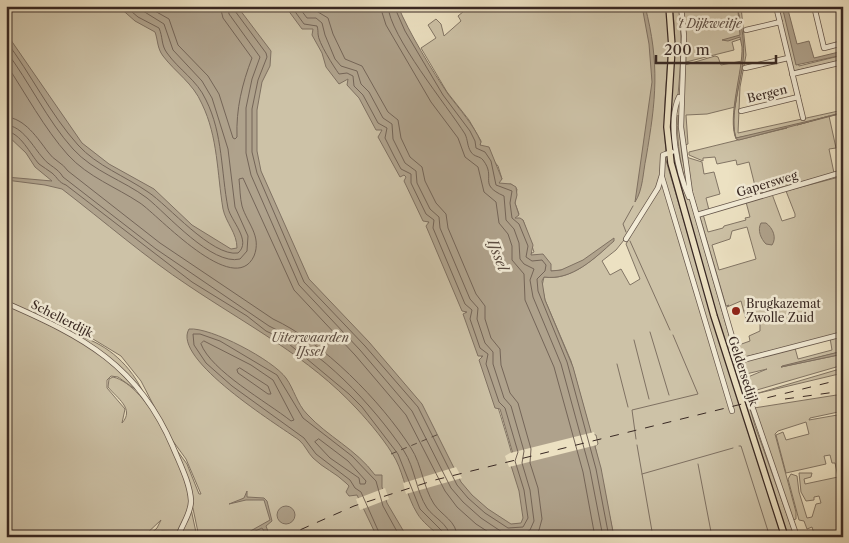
<svg xmlns="http://www.w3.org/2000/svg" width="849" height="543" viewBox="0 0 849 543" font-family="'Libre Caslon Text',serif">
	<rect width="100%" height="100%" fill="#ece1c2"/>
	<filter id="stains"><feTurbulence type="fractalNoise" baseFrequency=".004" numOctaves="4"/><feColorMatrix values="0 0 0 0 .2 0 0 0 0 .09 0 0 0 0 .02 0 0 0 .5 -.17"/></filter>
	<radialGradient id="worn" r=".72"><stop offset=".6" stop-color="#630" stop-opacity="0"/><stop offset="1" stop-color="#630" stop-opacity=".3"/></radialGradient>
	<g fill="#cdc2a7" stroke="#827565" fill-rule="evenodd">
		<path d="M6 6H296C314 30 334 53 351 78 368 103 382 131 396 157 460 277 501 405 534 537H199L191 499 173 445 187 464 199 494H201L186 459 170 437 141 381 121 356 93 339 71 331 6 301Z"/>
		<path d="M464 6H667C673 55 660 103 666 151L663 153 664 159 665 157 711 313 783 537H614L595 446 598 444 596 435 591 434 571 361 545 300 542 286 544 277C569 281 592 261 609 245 590 257 573 271 551 271L545 259 531 257 530 254 534 252 523 220 515 221 513 217 519 214 515 203 517 189 511 184 497 186 495 183 502 179 498 166 480 145 481 141 469 120 447 92 421 48 436 38 428 25 436 19 441 24 444 36 461 21 458 16 464 11ZM628 235 630 237 626 244 640 279 630 285 621 269 610 275 602 261 616 250Z"/>
		<path d="M672 6H679C685 54 676 100 674 148L672 151C665 103 680 54 672 6Z"/>
		<path d="M682 6 741 7 746 55 740 87 738 133 843 110V112L797 125 829 116 836 148 829 149 834 173 757 194 749 162 737 165 736 160 717 164 715 157 703 158V161L689 155V152L787 128 736 138C727 110 749 67 741 35V39L732 42 734 50 686 62Z"/>
		<polygon points="777,6 782,6 799,66 843,55 843,60 794,71"/>
		<polygon points="715,56 718,57 721,65 742,61 735,107 707,114 686,115 688,144 685,145 682,129 685,65"/>
		<path d="M678 115 682 156 690 197C681 169 676 144 678 115Z"/>
		<polygon points="672,155 676,158 692,206 755,426 795,537 788,536 716,312"/>
		<polygon points="686,157 702,162 704,174 714,172 720,194 706,198 709,210 698,212 691,188"/>
		<path d="M843 176V333L741 358 736 346 750 341 749 336 760 331V321L747 323 741 301 727 307 729 305 726 306 700 217 703 214 708 232 723 228 724 226 746 220 745 218 750 217 746 202 772 194 782 221 795 217V214L786 191ZM747 227 756 259 719 270 712 245 730 239 732 231Z"/>
		<path d="M6 304 51 326 53 325C87 341 114 365 139 392L118 377 111 376 107 380V388L125 409 122 423C135 409 117 398 108 387L109 379 113 377C148 385 189 470 189 503 189 513 182 524 178 532L162 531 147 537 157 528 161 520 143 537H6Z"/>
		<polygon points="843,335 843,351 781,367 843,354 843,365 750,392 746,381 748,377 767,369 746,374 744,372 742,362 795,348 798,359 832,350 830,338"/>
		<path d="M79 336C109 345 131 366 144 394L116 363Z"/>
		<polygon points="843,368 843,373 755,394"/>
		<polygon points="843,394 843,411 810,418 809,420 843,414 843,537 815,537 812,527 807,529 804,521 799,520 788,479 791,474 797,476 799,492 807,518 812,517 816,504 821,503 819,496 814,497 814,500 806,501 801,492 799,473 812,473 811,477 804,479 805,484 838,477 835,463 832,463 830,455 824,456 826,464 786,473 776,435 783,432 786,440 809,434 806,422 778,431 775,434 796,512 796,519 793,520 754,408"/>
		<polygon points="191,509 197,537 179,537"/>
	</g>
	<g fill="#afa28c" stroke="#7f7162">
		<path d="M118 6H237L271 51 270 66 262 82 257 110V151L261 171 309 279 369 342 422 404 461 482 472 495 488 509 511 524 521 523 523 518 519 491 508 456 513 454 500 409 495 408 479 360 483 356H478L463 314 467 312 462 311 426 226 429 222 423 221 404 181 406 177 404 175 400 177 378 137 382 130H376L359 98 347 85 348 79 339 84 326 67 322 53 312 35 313 29H302L285 6H398C408 31 433 72 448 94 460 110 473 124 481 142L480 145 489 147 502 179 499 183 511 184 516 187 517 195 515 203 519 215 515 218H520L523 220 533 245 531 255 543 254 551 264V271L561 270 583 260 614 238V241C595 258 572 281 544 277L542 281 545 300 573 367 601 468 614 537H441C433 530 422 522 417 513 407 497 404 476 396 460 387 443 370 423 357 409 309 357 247 325 189 286 145 257 105 222 62 189L45 185 6 180V177L52 181 35 167 26 153 6 134V33L82 143 109 164 154 189 192 225 231 249 237 248C237 233 226 223 223 209 217 173 218 137 202 104 193 83 176 73 163 56 157 48 158 40 155 32L135 21Z"/>
		<path d="M642 6H645C660 64 656 100 646 158 643 172 643 190 635 202L652 82 649 44Z"/>
		<polygon points="782,6 787,6 797,44 809,41 814,58 843,51 843,55 796,65"/>
		<path d="M738 11C742 24 745 46 743 61 741 83 729 117 736 138L843 113 739 140 736 139C727 117 743 71 742 47L740 37 728 41 722 40 740 35Z"/>
		<path d="M761 223H766C773 228 777 238 772 245L766 244C761 239 757 230 761 223Z"/>
		<path d="M189 329C211 327 273 360 286 378 294 389 297 404 307 414 328 437 356 449 375 475H382V487L387 503 407 537H377L357 495 349 496 346 492 349 486 346 483C336 473 323 468 313 458 308 453 305 445 299 440 278 425 171 359 189 329Z"/>
		<polygon points="843,351 843,354 781,367 782,366"/>
		<polygon points="247,491 247,497 264,498 267,501 272,521 266,526 270,537 268,537 262,528 249,534 247,533 270,520 264,500 246,500 229,504 244,498"/>
		<circle cx="286" cy="515" r="9"/>
	</g>
	<g fill="#ece1c2">
		<polygon points="594,432 597,445 509,467 505,456 510,453"/>
		<polygon points="456,467 462,478 406,494 403,483"/>
		<polygon points="385,488 389,499 360,510 356,499"/>
	</g>
	<g fill="none" stroke-linecap="round" stroke-linejoin="round">
		<g stroke="#746558" stroke-width="1">
			<path d="M146 6 169 19 178 45 208 76 219 94 233 138 235 139 237 137C236 109 242 84 252 58L223 18 220 6"/>
			<polyline points="228,6 229,14 260,57 252,79 246,108 246,153 251,175 299,285 360,350 412,411 451,488 463,502 481,518 505,534 523,534 530,530 534,521 530,490 522,463 524,451 511,406 504,398 493,364 493,352 485,343 477,319 478,308 470,299 440,228 439,217 430,209 417,183 416,171 405,163 393,139 392,124 383,118 369,92 361,84 357,71 341,66 335,59 325,35 322,23 316,18 307,18 298,6"/>
			<path d="M234 6 235 11 266 53 267 57 258 80 252 109V152L257 173 304 282 365 346 418 407 457 485 468 498 485 513 508 528 523 527 528 518 524 490 515 461 518 452 505 408 499 402 486 364 488 354 480 348 470 319 472 310 465 304 433 228 434 220 426 214 411 183V174L401 169 394 156 385 138 387 128 378 123 363 95 354 86 353 76 347 73 339 74C334 67 318 42 318 34 318 32 318 29 317 26L304 24 291 6"/>
			<polyline points="308,6 328,18 333,34 345,59 362,66 388,112 398,120 401,138 410,157 422,167 425,181 436,203 446,214 448,228 476,294 485,306 485,319 491,338 500,349 501,365 510,393 518,403 531,449 530,463 538,488 542,519 539,530 533,537"/>
			<polyline points="380,6 386,25 431,102 458,138 465,157 478,167 484,192 496,202 499,223 508,234 512,246 512,260 524,274 525,300 554,367 583,472 595,537"/>
			<path d="M388 6C389 35 448 107 465 134 468 140 467 146 471 152 474 157 480 156 483 160 497 178 477 184 504 196L506 220 514 229 519 243 520 259 524 264 534 269 530 280 533 297 561 364 590 470 603 537"/>
			<polyline points="394,6 405,31 443,95 470,131 475,141 476,148 485,152 491,161 496,185 512,191 510,203 512,218 519,224 528,246 526,257 532,261 542,260 546,265 545,271 537,279 538,291 567,362 596,469 609,537"/>
			<path d="M6 41C31 74 50 114 78 145 97 166 125 176 148 192 168 205 212 257 238 253 252 241 231 221 228 208 221 172 223 134 206 100 197 80 179 70 167 53 161 45 163 37 159 28L138 17 125 6"/>
			<path d="M6 51C30 83 47 120 73 149 94 172 123 180 147 198 167 214 212 266 240 259L247 251 248 236 235 207 228 149 212 98 202 81 173 50 164 24 135 6"/>
			<path d="M6 64C26 94 44 128 68 155 88 177 116 187 140 203 158 215 234 299 254 256 262 236 247 223 242 206 240 198 240 188 239 179L243 178 294 290 355 355 406 415 445 491 457 507 476 524 496 537"/>
			<path d="M6 117C25 118 38 139 48 152 53 160 63 163 68 171L160 243 273 319C323 342 381 401 411 448 422 465 423 487 434 504 442 516 457 521 457 537"/>
			<path d="M6 125C23 126 33 147 43 158 49 166 58 168 63 177L156 249 269 326C321 350 372 404 404 451 415 468 416 491 427 508 434 518 449 524 450 537"/>
			<path d="M6 131C21 133 30 154 39 164 43 167 48 170 52 173 58 178 58 182 66 185L192 282 247 316 266 331 283 339 349 394 362 407 398 454 420 509 442 531 444 537"/>
			<path d="M204 341 251 365 273 380 294 420 291 421C267 402 211 371 201 344Z"/>
			<polygon points="240,368 268,386 271,394 268,394 238,373 237,370"/>
			<polygon points="319,439 348,461 366,481 365,484 360,484 359,478 330,458 315,442"/>
			<polyline points="381,537 361,492 355,488 350,480 316,454 304,438 232,386 206,363 194,345 193,334 200,334 220,341 277,375 303,418 352,456 376,481 383,506 400,537"/>
		</g>
		<g stroke="#7f7162" stroke-width="1">
			<polyline points="626,232 623,224 633,206"/>
			<polyline points="630,241 670,330"/>
			<polyline points="650,332 669,395"/>
			<polyline points="634,340 649,399"/>
			<polyline points="617,364 628,407"/>
			<polyline points="636,439 632,410 698,394 673,335"/>
			<polyline points="637,445 653,537"/>
			<polyline points="739,446 741,446 768,531 745,537"/>
			<polyline points="698,464 712,537"/>
			<polyline points="642,474 733,448"/>
		</g>
		<polyline stroke="#5c4d42" stroke-width="1" stroke-dasharray="6 5" stroke-linecap="butt" points="391,454 439,434"/>
		<g stroke="#65564b" stroke-width="6">
			<g id="minor">
				<polyline points="681,6 684,36 681,127 690,192 753,409 797,537"/>
				<polyline points="776,6 803,118"/>
				<polyline points="814,6 824,48 843,43"/>
				<polyline points="746,30 780,22"/>
				<polyline points="745,68 788,58"/>
				<polyline points="792,74 843,62"/>
				<path d="M679 97C667 122 678 173 689 197"/>
				<polyline points="741,111 798,97"/>
				<polyline points="662,177 732,411"/>
				<polyline points="697,215 843,172"/>
				<polyline points="626,239 658,188 662,175 663,155 672,152"/>
				<path d="M6 303C84 337 138 365 173 447 180 464 190 483 191 501 191 514 181 526 178 537"/>
				<polyline points="739,361 843,334"/>
			</g>
		</g>
		<g stroke="#382823" stroke-width="8">
			<polyline id="major" points="669,6 672,47 667,127 671,163 714,316 785,537"/>
		</g>
		<use href="#minor" stroke="#f3ecd7" stroke-width="4.5"/>
		<use href="#major" stroke="#ece1c2" stroke-width="5.5"/>
		<g stroke="#382823" stroke-width="1" stroke-dasharray="9 9" stroke-linecap="butt">
			<polyline points="785,399 843,391"/>
			<polyline points="284,537 354,506 435,480 843,379"/>
		</g>
	</g>
	<circle fill="#8f2418" stroke="#f3ecd7" stroke-width="2" cx="736" cy="311" r="5"/>
	<g text-anchor="middle" stroke-width="5" stroke-linejoin="round" paint-order="stroke">
		<g font-size="12" font-style="italic" fill="#5d4e44" stroke="#f3ecd7">
			<text x="709" y="28">'t Dijkweitje</text>
			<text x="310" y="342">Uiterwaarden<tspan x="310" dy="14">IJssel</tspan></text>
		</g>
		<g font-size="12" fill="#382823" stroke="#f3ecd7">
			<text transform="translate(767 94) rotate(-14)" y="4">Bergen</text>
			<text transform="translate(767 184) rotate(-17)" y="4">Gapersweg</text>
			<text transform="translate(62 319) rotate(27)" y="4">Schellerdijk</text>
			<text transform="translate(743 371) rotate(72)" y="4">Geldersedijk</text>
		</g>
		<g font-size="12" fill="#382823" stroke="#f3ecd7" text-anchor="start">
			<text x="746" y="308">Brugkazemat<tspan x="746" dy="14">Zwolle Zuid</tspan></text>
		</g>
		<g font-size="14" font-style="italic" fill="#5c4d42" stroke="#f3ecd7">
			<text transform="translate(498 255) rotate(69)" y="5">IJssel</text>
		</g>
	</g>
	<rect width="849" height="543" fill="none" stroke="#ece1c2" stroke-width="25"/>
	<rect x="8" y="8" width="834" height="528" fill="none" stroke="#382823" stroke-width="2.5"/>
	<rect x="12" y="12" width="824" height="518" fill="none" stroke="#382823"/>
	<path d="M656 55v8h120v-8" fill="none" stroke="#382823" stroke-width="2.5"/>
	<text x="664" y="55" font-size="15" fill="#382823" stroke="#f3ecd7" stroke-width="4" paint-order="stroke">200 m</text>
	<rect width="100%" height="100%" filter="url(#stains)"/>
	<rect width="100%" height="100%" fill="url(#worn)"/>
</svg>
